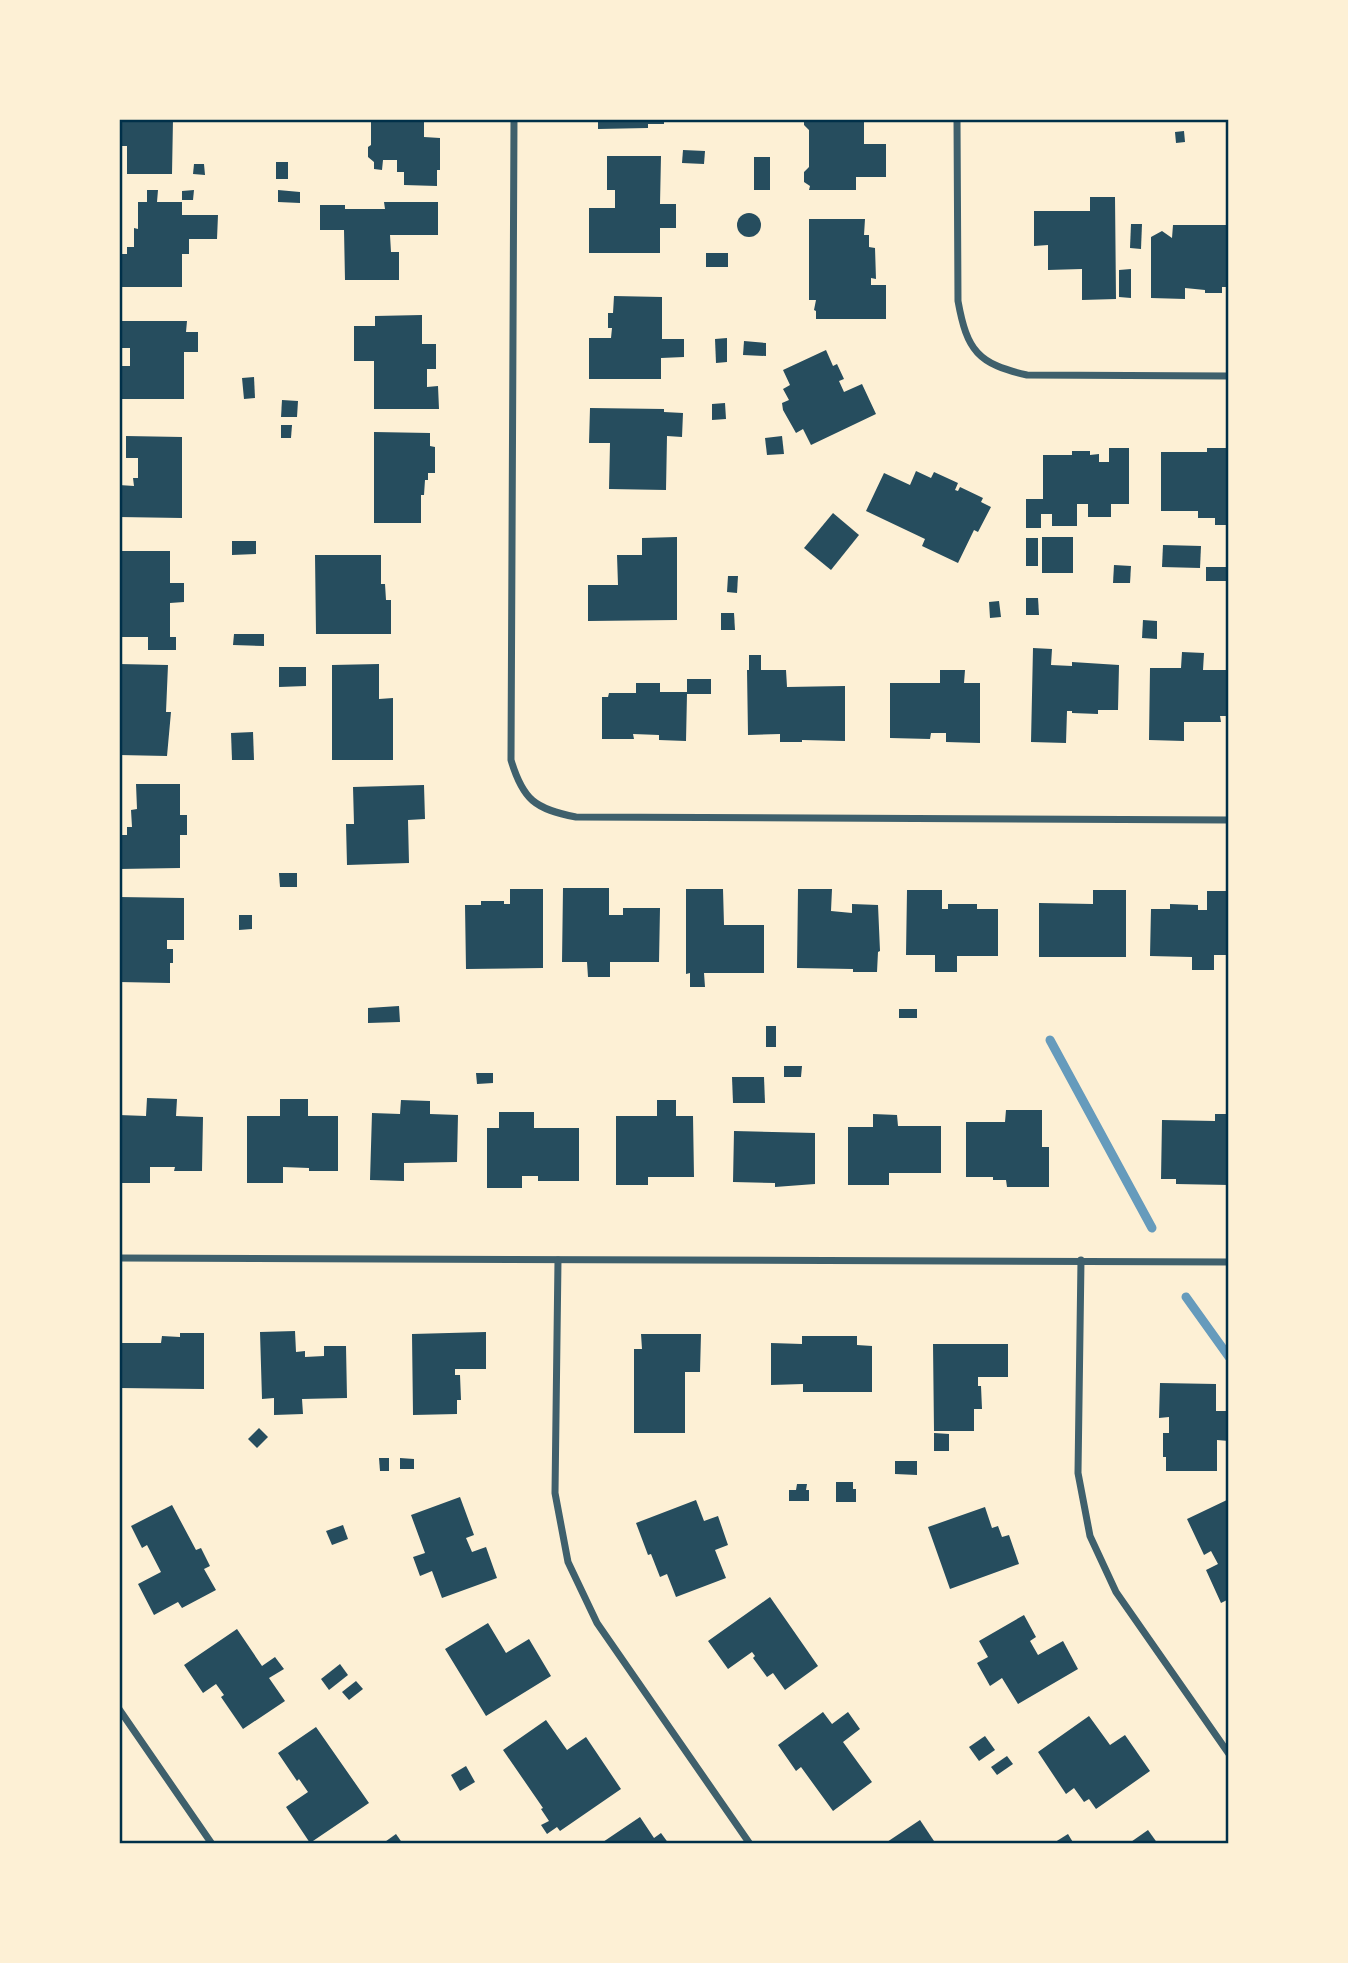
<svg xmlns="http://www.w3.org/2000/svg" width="1348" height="1963" viewBox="0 0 1348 1963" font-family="'Golos Text',sans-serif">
	<rect width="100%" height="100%" fill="#fdf0d5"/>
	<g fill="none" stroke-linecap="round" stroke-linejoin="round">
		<g stroke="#669bbc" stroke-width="9">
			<polyline points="1050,1040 1152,1228"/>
			<polyline points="1186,1297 1229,1357"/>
		</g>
	</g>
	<g fill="#264d5e">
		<polygon points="119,119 173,119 172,174 127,174 127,146 119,146"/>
		<polygon points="371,119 424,119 424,137 440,138 440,170 437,170 437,186 404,185 404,172 397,172 397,160 383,160 382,170 374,169 374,162 368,157 368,147 371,145"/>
		<polygon points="598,119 664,119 664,124 648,124 648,128 598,129"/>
		<polygon points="804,119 864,119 864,144 886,144 886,177 856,177 856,190 809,190 810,186 804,182 804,172 809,167 809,130 804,125"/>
		<polygon points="1184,131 1185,142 1176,143 1175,132"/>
		<polygon points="683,150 705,151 704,164 682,163"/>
		<polygon points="607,156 661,156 660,204 676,204 676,228 660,228 660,253 589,253 589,208 615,208 615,190 607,190"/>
		<rect x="754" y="157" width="16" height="33"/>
		<rect x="276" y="162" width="12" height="17"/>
		<polygon points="194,164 204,164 205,175 193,174"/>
		<polygon points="147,190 158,190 157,202 182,202 182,215 218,215 217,239 189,239 189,254 182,254 182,287 119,287 119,254 127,254 127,247 134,247 134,228 138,229 138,202 147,202"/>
		<polygon points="194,190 193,200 182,200 182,191"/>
		<polygon points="278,190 300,192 300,203 278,202"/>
		<polygon points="1090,197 1115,197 1116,299 1082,300 1082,269 1048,270 1048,245 1034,246 1034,211 1090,211"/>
		<polygon points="384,202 438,202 438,235 390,235 391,252 399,252 399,280 345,280 344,230 320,230 320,205 345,205 345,209 385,209"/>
		<circle cx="749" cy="225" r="12"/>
		<polygon points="809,219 865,219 864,235 869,235 869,247 875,248 876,279 871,278 871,285 886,285 886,319 816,319 816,311 814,310 816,300 809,300"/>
		<polygon points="1131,224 1142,224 1141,249 1130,248"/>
		<polygon points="1173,225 1229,225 1229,287 1222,287 1222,293 1205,293 1205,290 1185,288 1185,299 1151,298 1151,237 1162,231 1172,238"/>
		<rect x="706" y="253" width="22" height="14"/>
		<polygon points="1131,269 1131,298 1119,297 1119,270"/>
		<polygon points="614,296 662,297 662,339 684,339 684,357 661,358 661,379 589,379 589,338 611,338 612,328 608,328 608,313 613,313"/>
		<polygon points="422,315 422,344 436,344 436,369 427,369 427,387 438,386 439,409 374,409 374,361 354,361 354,326 375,326 375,316"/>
		<polygon points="119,321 187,321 186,332 198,332 198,352 184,352 184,399 119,399 119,366 130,366 130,348 119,348"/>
		<polygon points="727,338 727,362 716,363 715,339"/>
		<polygon points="744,341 766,343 766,356 743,355"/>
		<polygon points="826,350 833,366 837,364 844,379 839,381 844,392 862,384 876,414 811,445 803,429 796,433 783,410 782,403 789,400 783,389 790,385 783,370"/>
		<polygon points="254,377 255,398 244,399 242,378"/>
		<polygon points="282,400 298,401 297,417 281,417"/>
		<polygon points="725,403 726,419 712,420 712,404"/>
		<polygon points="590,408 664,409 664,412 683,413 682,437 667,436 666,490 609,489 610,443 589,443"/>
		<polygon points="281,425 292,425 291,438 281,438"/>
		<polygon points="374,432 430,433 430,446 435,447 435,473 428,473 428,480 425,480 424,495 421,495 421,523 374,523"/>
		<polygon points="126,436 182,437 182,518 119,517 119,485 134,486 133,478 138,478 138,458 126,458"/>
		<polygon points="782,436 784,454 767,455 765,438"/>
		<polygon points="1109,448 1129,448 1129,504 1111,504 1111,517 1088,517 1088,504 1077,504 1077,526 1052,526 1052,514 1041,514 1041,528 1026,528 1026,499 1043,499 1043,455 1072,455 1072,451 1090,451 1090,455 1099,454 1099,462 1109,462"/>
		<polygon points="1207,448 1229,448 1229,525 1215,525 1215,518 1198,518 1198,511 1161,511 1161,452 1207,452"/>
		<polygon points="916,471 931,478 934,472 958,483 955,490 958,491 960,487 983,498 981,502 991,507 978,532 974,530 958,563 922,546 925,539 866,511 884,473 910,485"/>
		<polygon points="833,513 859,535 831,570 804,548"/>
		<polygon points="677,537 677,620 588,621 588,585 618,585 617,555 642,555 642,538"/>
		<rect x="1042" y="537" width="31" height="36"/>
		<rect x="1026" y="538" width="12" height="28"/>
		<polygon points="232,541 256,541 256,554 232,555"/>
		<polygon points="1163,545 1201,546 1200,568 1162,567"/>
		<polygon points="119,551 170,551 170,583 184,583 184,602 170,603 170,637 176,637 176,650 148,650 148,637 119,637"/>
		<polygon points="315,555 381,555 381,584 385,584 386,600 391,600 391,634 316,634"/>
		<polygon points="1114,565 1131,566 1130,583 1113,583"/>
		<rect x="1206" y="567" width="23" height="14"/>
		<polygon points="728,576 738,576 737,593 727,592"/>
		<polygon points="1026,598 1038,598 1039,615 1026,615"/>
		<polygon points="999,601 1001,617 990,618 989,602"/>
		<polygon points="721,613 734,613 735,630 721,630"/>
		<polygon points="1143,620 1157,621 1157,639 1142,638"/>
		<polygon points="234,634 264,634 264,646 233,645"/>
		<polygon points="1033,648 1052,649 1051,665 1072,666 1072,662 1119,665 1118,710 1098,710 1098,714 1072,713 1072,711 1067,711 1066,743 1031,742"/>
		<polygon points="1182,652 1204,653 1203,670 1229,670 1229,716 1220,716 1221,722 1184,722 1184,741 1149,740 1150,668 1181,668"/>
		<polygon points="749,655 761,655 761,670 786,670 787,687 845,686 845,741 802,740 802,742 780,742 780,734 748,735 747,670 749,670"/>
		<polygon points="119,664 168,665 166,712 171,712 167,756 119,755 121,699 119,699"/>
		<polygon points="379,664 379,699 393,698 393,760 332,760 332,665"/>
		<polygon points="279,667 306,667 306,686 279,687"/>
		<polygon points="940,670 965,670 964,683 980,683 980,743 946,742 946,733 931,733 930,739 890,738 890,683 940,683"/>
		<polygon points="687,679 711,679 711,694 687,694 686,741 659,740 659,735 633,734 634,739 602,739 602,697 608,697 609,693 636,693 636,683 660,683 660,692 687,692"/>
		<polygon points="253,732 254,760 232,760 231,733"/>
		<polygon points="136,784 180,784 180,815 187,815 187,835 180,835 180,868 119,869 119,835 127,835 127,827 132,827 131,810 137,809"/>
		<polygon points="424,785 425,819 408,820 409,863 347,865 346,824 354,824 353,787"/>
		<polygon points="279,873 297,873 297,887 280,887"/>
		<polygon points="563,888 609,888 609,915 623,915 623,908 660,908 659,962 610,962 610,977 588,977 587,962 562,962"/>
		<polygon points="510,889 543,889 543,968 466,969 465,905 481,905 481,901 504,901 504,904 510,904"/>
		<polygon points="686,889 723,889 724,925 764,925 764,973 704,973 705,987 690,987 690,973 686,974"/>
		<polygon points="798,889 832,889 831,911 852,913 852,904 878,905 880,951 878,952 877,972 853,972 853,969 797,968"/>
		<polygon points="907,890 942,890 942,909 948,909 948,904 977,904 977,909 998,909 998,956 957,956 957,972 935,972 935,955 906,955"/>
		<polygon points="1093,890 1126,890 1126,957 1039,957 1039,903 1093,904"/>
		<polygon points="1207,891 1229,891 1229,955 1214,955 1214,970 1192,970 1192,957 1150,956 1151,909 1170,909 1170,904 1198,905 1198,910 1207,910"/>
		<polygon points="119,897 184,898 184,940 167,940 167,949 173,949 173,963 170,963 170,983 119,982"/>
		<polygon points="239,915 252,915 252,929 239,930"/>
		<polygon points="399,1006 400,1022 368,1023 368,1008"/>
		<rect x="899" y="1009" width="18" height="9"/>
		<rect x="766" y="1026" width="10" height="21"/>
		<polygon points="784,1066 802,1066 801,1077 784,1077"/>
		<polygon points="476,1073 493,1073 493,1083 477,1084"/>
		<polygon points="732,1077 764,1077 765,1103 733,1103"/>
		<polygon points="147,1098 177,1099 176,1116 203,1117 202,1171 174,1171 175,1167 150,1167 150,1183 119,1183 119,1115 146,1116"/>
		<polygon points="280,1099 308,1099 308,1116 338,1116 338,1171 309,1171 309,1168 283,1167 283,1183 247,1183 247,1116 280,1116"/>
		<polygon points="401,1100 430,1101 430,1114 458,1115 457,1162 404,1163 404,1181 370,1180 372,1113 400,1114"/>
		<polygon points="657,1100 676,1100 676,1116 693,1116 694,1177 648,1177 648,1185 616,1185 616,1116 657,1116"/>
		<polygon points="1006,1110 1042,1110 1042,1147 1049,1147 1049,1187 1007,1187 1006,1180 993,1180 993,1177 966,1177 966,1122 1005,1122"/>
		<polygon points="499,1112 534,1112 534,1128 579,1128 579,1181 538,1181 538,1176 522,1176 522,1188 487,1188 487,1128 499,1128"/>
		<polygon points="873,1114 897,1115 898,1126 941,1126 941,1173 889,1173 889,1185 848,1185 848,1127 873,1127"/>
		<polygon points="1215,1114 1229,1114 1229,1185 1176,1184 1176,1179 1161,1179 1162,1120 1215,1121"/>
		<polygon points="734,1131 815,1133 815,1184 775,1187 775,1183 733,1182"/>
		<polygon points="295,1331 296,1352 305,1351 305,1357 324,1356 324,1346 346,1346 347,1398 302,1399 303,1414 274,1415 274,1398 262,1399 260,1332"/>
		<polygon points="486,1332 486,1369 455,1369 455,1375 460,1375 461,1400 457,1400 457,1414 413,1415 412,1334"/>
		<polygon points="180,1333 204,1333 204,1389 119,1388 119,1343 161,1343 162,1336 180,1337"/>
		<polygon points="641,1334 701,1334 700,1372 685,1372 685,1433 634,1433 634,1349 642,1349"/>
		<polygon points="802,1336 857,1336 857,1345 872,1346 872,1392 803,1392 803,1384 771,1385 771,1343 802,1344"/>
		<polygon points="933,1344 1008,1344 1008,1377 978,1377 978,1386 981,1386 982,1409 974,1409 974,1431 934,1431"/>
		<polygon points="1160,1383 1216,1384 1216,1411 1229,1411 1229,1441 1217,1440 1217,1471 1166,1471 1166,1457 1163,1457 1163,1433 1169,1433 1169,1417 1159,1418"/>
		<polygon points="259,1428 268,1437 257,1448 248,1439"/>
		<polygon points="934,1433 949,1434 949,1451 934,1451"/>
		<polygon points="379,1458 389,1458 389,1471 380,1471"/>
		<polygon points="400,1458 414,1459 414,1469 400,1469"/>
		<polygon points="895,1461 917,1461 917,1475 895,1474"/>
		<polygon points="836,1482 853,1482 853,1489 856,1489 856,1502 836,1502"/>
		<polygon points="797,1484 807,1484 806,1490 809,1490 809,1501 789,1501 789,1490 796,1490"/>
		<polygon points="460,1497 474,1535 466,1538 472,1552 486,1547 497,1578 442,1598 432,1571 420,1576 413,1557 425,1553 411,1515"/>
		<polygon points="1229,1499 1229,1599 1221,1603 1206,1570 1218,1564 1211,1551 1204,1555 1187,1519"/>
		<polygon points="696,1500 704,1521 718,1516 728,1545 715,1550 726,1578 676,1597 667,1574 660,1577 651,1554 648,1555 636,1523"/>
		<polygon points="172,1505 196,1550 201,1548 210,1566 204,1569 216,1590 182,1608 178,1602 154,1615 138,1584 161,1572 147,1545 142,1548 131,1526"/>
		<polygon points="985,1507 992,1528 998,1526 1002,1537 1009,1535 1019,1564 950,1589 928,1527"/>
		<polygon points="343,1525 348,1539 332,1545 326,1531"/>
		<polygon points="770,1597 818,1666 785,1690 773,1673 767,1677 753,1658 755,1656 752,1652 728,1669 708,1641"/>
		<polygon points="1024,1615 1036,1637 1030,1641 1038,1655 1063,1641 1078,1669 1018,1704 1002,1678 990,1686 977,1663 988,1657 979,1641"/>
		<polygon points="488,1623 506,1653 529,1639 551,1676 486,1716 445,1649"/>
		<polygon points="237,1629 262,1666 275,1657 284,1669 269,1678 285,1701 243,1729 221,1697 224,1695 216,1684 203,1693 184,1665"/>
		<polygon points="340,1664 348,1675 329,1690 321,1679"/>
		<polygon points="356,1681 363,1689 349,1700 342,1692"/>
		<polygon points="823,1712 832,1724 848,1712 860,1729 843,1742 872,1782 833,1811 801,1767 796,1771 778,1745"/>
		<polygon points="1089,1716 1110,1745 1125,1735 1150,1771 1096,1809 1089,1799 1084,1802 1074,1788 1066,1794 1038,1752"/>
		<polygon points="546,1720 567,1750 586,1737 621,1789 560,1831 557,1827 547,1834 541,1825 549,1821 541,1809 543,1808 503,1750"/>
		<polygon points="316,1727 369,1803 310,1843 286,1807 308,1792 299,1779 297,1781 278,1753"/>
		<polygon points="985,1736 995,1750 979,1761 969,1747"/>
		<polygon points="1007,1756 1013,1764 997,1775 991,1767"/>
		<polygon points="466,1766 475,1782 460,1791 451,1775"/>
		<polygon points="640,1817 654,1838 661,1833 669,1844 600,1844"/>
		<polygon points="920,1820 936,1844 884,1844"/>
		<polygon points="1148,1830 1158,1844 1128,1844"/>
		<polygon points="396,1834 403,1844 382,1844"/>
		<polygon points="1068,1834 1074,1844 1052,1844"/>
	</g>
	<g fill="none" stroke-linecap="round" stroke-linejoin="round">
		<g stroke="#3f606c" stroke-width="7">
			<path d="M514 119 511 760C523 800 535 809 576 817L1229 820"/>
			<path d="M957 119 958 301C967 351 978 364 1027 375L1229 376"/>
			<polyline points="119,1258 1229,1262"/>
			<polyline points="558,1260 555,1493 568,1562 597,1623 750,1844"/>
			<polyline points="1081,1260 1078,1473 1090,1536 1116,1592 1229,1754"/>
			<polyline points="119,1709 212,1844"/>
		</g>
	</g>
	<rect width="1348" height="1963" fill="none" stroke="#fdf0d5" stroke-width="242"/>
	<rect x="121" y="121" width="1106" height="1721" fill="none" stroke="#003049" stroke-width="2.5"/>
</svg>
